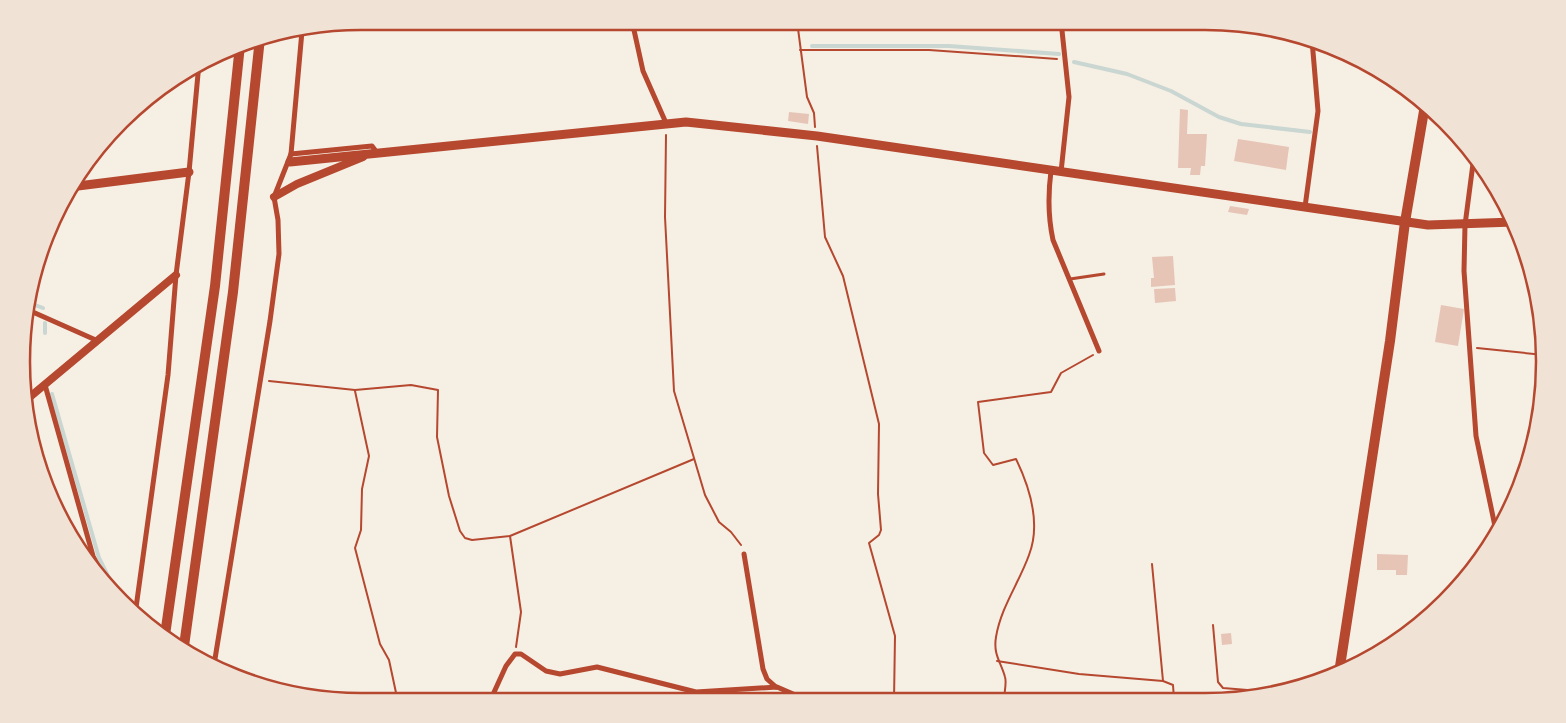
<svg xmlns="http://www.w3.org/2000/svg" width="1566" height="723" viewBox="0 0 1566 723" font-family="Arial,sans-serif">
	<rect width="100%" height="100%" fill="#f6efe4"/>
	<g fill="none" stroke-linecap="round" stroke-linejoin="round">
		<g stroke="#c9d6d2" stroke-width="4">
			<polyline points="812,46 949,46 1059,54"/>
			<polyline points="1074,62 1127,74 1171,91 1219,117 1241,124 1310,132"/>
			<polyline points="27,302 43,308"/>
			<polyline points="45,323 45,333"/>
			<polyline points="52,394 99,558 115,590"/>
		</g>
	</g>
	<g fill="#e6c5b7">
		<polygon points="1180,109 1188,110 1187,134 1207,134 1205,166 1201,166 1200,175 1190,175 1191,168 1178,168"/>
		<polygon points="789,112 809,114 808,124 788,121"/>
		<polygon points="1238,139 1289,147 1286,170 1234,161"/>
		<polygon points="1230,206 1249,209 1247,215 1228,212"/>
		<polygon points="1173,256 1175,285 1151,287 1151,278 1154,278 1152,257"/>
		<polygon points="1175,288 1176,301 1155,303 1154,289"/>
		<polygon points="1441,305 1464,309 1458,346 1435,342"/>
		<polygon points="1377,554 1408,555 1407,575 1396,575 1396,570 1377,570"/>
		<polygon points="1231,633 1232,644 1222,645 1221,634"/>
	</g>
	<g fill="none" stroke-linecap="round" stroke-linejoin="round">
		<g stroke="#b5482f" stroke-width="2">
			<polyline points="797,21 807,97 814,113 815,127"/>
			<polyline points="800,50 929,50 1057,59"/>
			<polyline points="666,135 665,217 674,391 705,495 719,522 731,532 741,545"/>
			<polyline points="817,146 825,237 843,276 879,424 878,494 881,530 879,535 869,543 895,636 894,700"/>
			<polyline points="1477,348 1544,355"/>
			<polyline points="269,381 355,390 411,385 438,390 437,437 449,496 460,531 465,538 472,540 510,536 694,459"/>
			<polyline points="355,391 369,456 362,489 361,530 355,548 380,644 389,660 398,702"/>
			<polyline points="510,536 521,612 516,647"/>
			<polyline points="1152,564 1163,681"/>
			<polyline points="1213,625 1218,682 1223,688 1273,692"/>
			<polyline points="997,661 1079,674 1163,681 1173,685 1174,699"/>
			<path d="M1004 700C1004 693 1007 683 1005 677 1001 662 993 655 996 637 1001 607 1019 583 1029 555 1041 524 1030 488 1016 459L993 465 984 453 978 402 1051 392 1061 373 1093 355"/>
		</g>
		<polyline stroke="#b5482f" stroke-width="3" points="1070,279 1104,274"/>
		<g stroke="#b5482f" stroke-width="5">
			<polyline points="632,21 643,71 666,123"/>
			<polyline points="1061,21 1069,97 1061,172"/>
			<polyline points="291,154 372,146 378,154"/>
			<polyline points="1474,156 1465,225 1464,271 1476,436 1496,531"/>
			<path d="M1051 171C1048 194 1048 217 1053 240L1099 351"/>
			<polyline points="1305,207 1318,111 1312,40"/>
			<polyline points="26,309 98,341"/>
			<polyline points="45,385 93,556 102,574"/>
			<polyline points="744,554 763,669 767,679 776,687"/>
			<polyline points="135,615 168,375 176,275 189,172 199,63"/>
			<polyline points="214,665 270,321 279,254 278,220 274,197 291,154 302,31"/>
			<polyline points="490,701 506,666 515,654 521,654 546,671 560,674 597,667 696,692 777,687 807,700"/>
		</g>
		<g stroke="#b5482f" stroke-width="8">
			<polyline points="274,197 297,184 363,157"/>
			<polyline points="25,401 176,275"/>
		</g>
		<g stroke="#b5482f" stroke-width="9">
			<polyline points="290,162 686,122 817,136 1428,225 1514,222"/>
			<polyline points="70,187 189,172"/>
		</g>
		<polyline stroke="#b5482f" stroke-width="10" points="1339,673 1390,341 1405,222 1425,105"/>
		<g stroke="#b5482f" stroke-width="10">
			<polyline points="165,635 215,286 240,45"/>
			<polyline points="184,646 233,292 260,38"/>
		</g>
	</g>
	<path d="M0 0H1566V723H0ZM361 30H1205A331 331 0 0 1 1536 361V362A331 331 0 0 1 1205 693H361A331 331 0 0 1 30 362V361A331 331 0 0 1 361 30Z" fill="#f1e2d6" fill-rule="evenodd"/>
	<path fill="none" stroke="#b5482f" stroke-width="2.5" d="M361 30H1205A331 331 0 0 1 1536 361V362A331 331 0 0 1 1205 693H361A331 331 0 0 1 30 362V361A331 331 0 0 1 361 30Z"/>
</svg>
